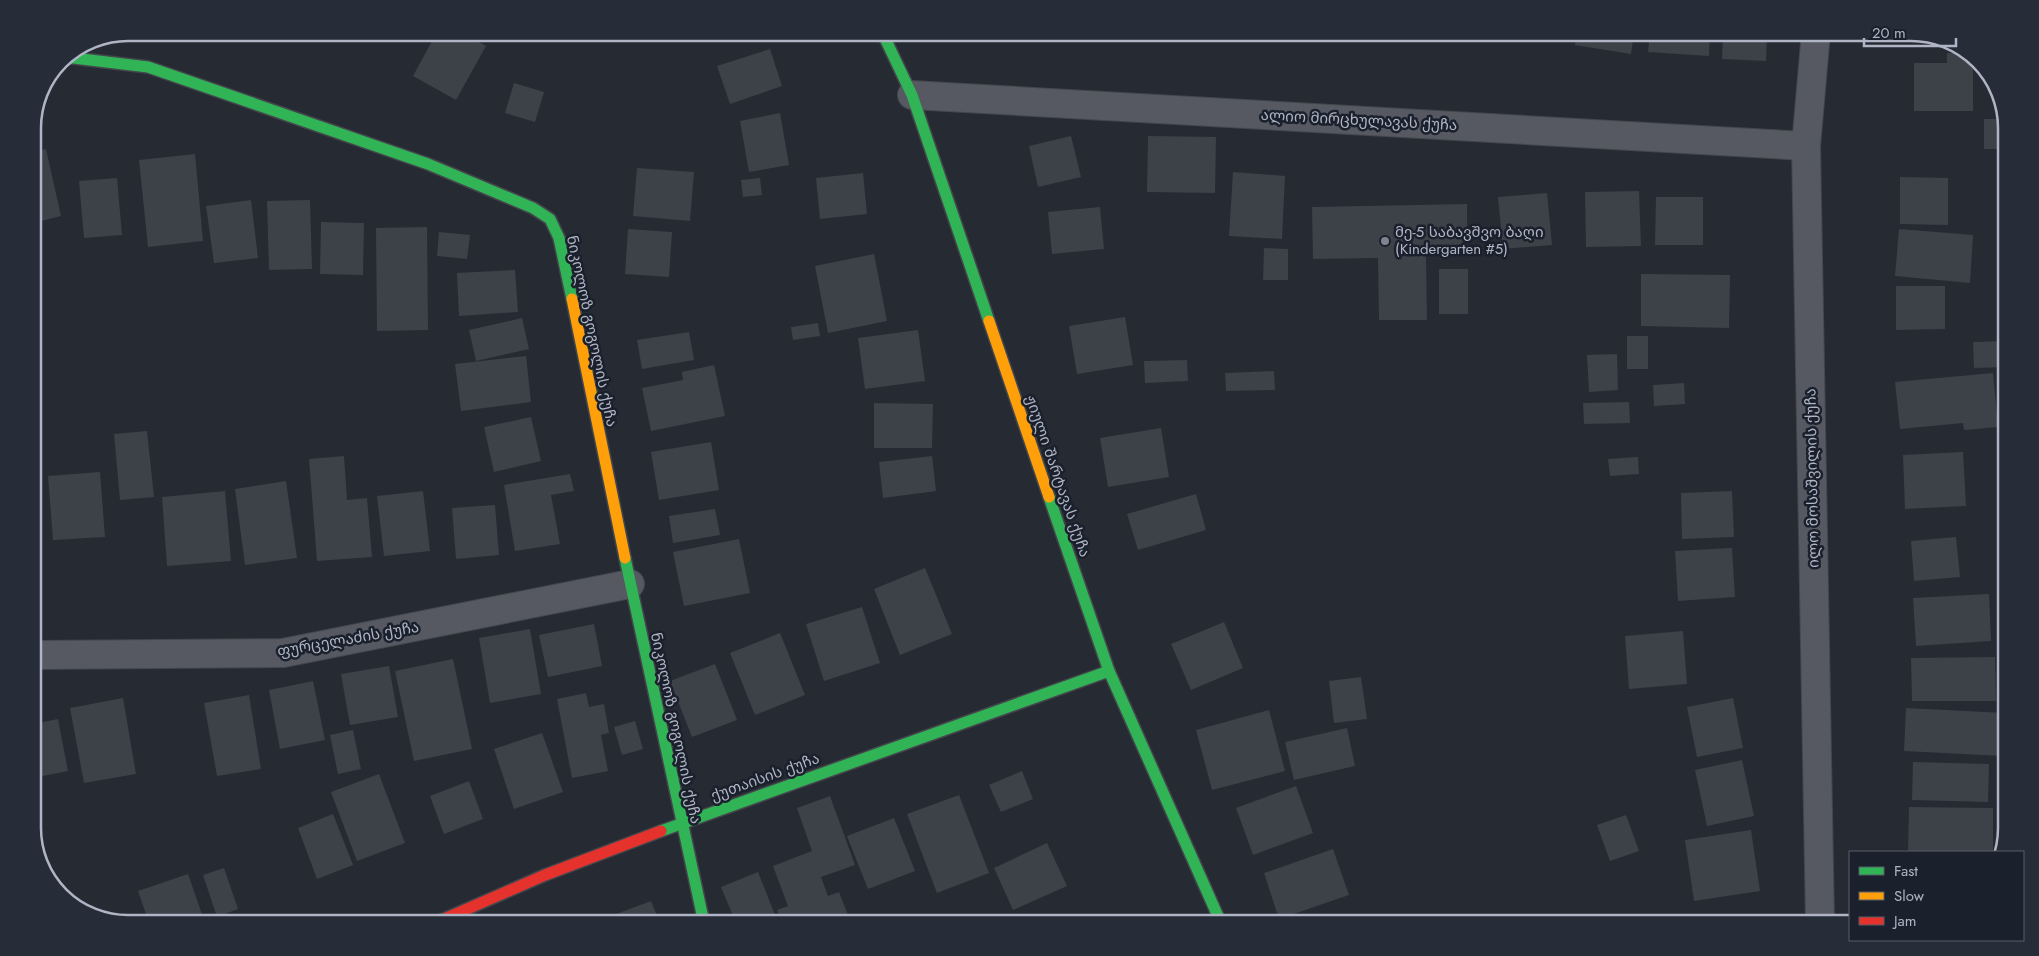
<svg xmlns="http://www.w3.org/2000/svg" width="2039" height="956" viewBox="0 0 2039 956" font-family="Jost,'Noto Sans Georgian',sans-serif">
	<rect width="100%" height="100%" fill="#262a32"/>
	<g fill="#3d4148">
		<polygon points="437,32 462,32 486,46 456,100 413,76"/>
		<polygon points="1576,32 1634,32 1631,54 1575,45"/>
		<polygon points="1650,32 1710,32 1709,56 1648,52"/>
		<polygon points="1723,32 1767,32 1766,61 1722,59"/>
		<polygon points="770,49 782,86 730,104 717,66"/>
		<polygon points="1947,53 1963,53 1973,61 1973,111 1914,111 1914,63 1947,63"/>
		<polygon points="514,83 544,92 535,122 505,113"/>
		<polygon points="780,113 789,165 749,172 740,121"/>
		<polygon points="1984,119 2005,119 2006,149 1984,149"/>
		<polygon points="1071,136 1081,177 1038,187 1029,146"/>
		<polygon points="1148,136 1216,137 1215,193 1147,192"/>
		<polygon points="46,149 61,216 33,223 33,152"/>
		<polygon points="195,154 203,241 148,247 139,160"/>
		<polygon points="637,168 694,172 690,221 633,216"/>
		<polygon points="1233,172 1285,176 1282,239 1229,236"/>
		<polygon points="863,173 867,214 820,219 816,178"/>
		<polygon points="1900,177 1948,178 1948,225 1900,224"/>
		<polygon points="117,178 122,235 84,238 79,181"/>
		<polygon points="760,178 762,195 743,197 741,180"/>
		<polygon points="1639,191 1641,246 1586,247 1585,192"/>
		<polygon points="1547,193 1552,245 1503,249 1498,197"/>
		<polygon points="1656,197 1703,197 1703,245 1655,245"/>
		<polygon points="251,200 258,258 214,263 206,206"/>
		<polygon points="310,200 312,269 269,270 267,201"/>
		<polygon points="1467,204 1467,255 1426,256 1427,320 1379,320 1378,258 1313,259 1312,207"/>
		<polygon points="1100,207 1104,249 1052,254 1048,212"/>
		<polygon points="321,222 364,223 363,275 320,274"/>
		<polygon points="427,227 428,330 377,331 376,228"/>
		<polygon points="628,229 672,232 669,277 625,274"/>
		<polygon points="1899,229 1973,235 1970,283 1895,276"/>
		<polygon points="439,232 470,235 467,259 437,256"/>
		<polygon points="1264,248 1288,249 1288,280 1263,280"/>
		<polygon points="874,254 887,321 828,333 815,266"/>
		<rect x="1439" y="269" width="29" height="45"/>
		<polygon points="515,270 518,312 459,316 457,273"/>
		<polygon points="1641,274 1730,275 1729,328 1641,326"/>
		<polygon points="1896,286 1945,286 1945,329 1896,330"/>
		<polygon points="1125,317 1133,365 1077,374 1069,326"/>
		<polygon points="522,318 529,349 476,361 469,330"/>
		<polygon points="818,323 820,336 793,340 791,327"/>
		<polygon points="918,330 925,381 865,389 858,338"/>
		<polygon points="689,332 694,360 642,369 637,340"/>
		<rect x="1627" y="336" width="21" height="33"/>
		<polygon points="2006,341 2006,367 1974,368 1973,342"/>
		<polygon points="1617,354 1618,390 1589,392 1587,355"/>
		<polygon points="526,356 531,402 461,411 455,364"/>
		<polygon points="1187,360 1188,381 1145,383 1144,361"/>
		<polygon points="714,365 725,416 651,431 642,388 683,380 682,372"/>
		<polygon points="1274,371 1275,390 1226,391 1225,373"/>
		<polygon points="1993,373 1998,427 1964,430 1963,423 1900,429 1895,382"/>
		<polygon points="1684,383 1685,404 1654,406 1653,385"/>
		<polygon points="1629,402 1630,423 1584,424 1583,403"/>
		<polygon points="874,403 933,404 932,448 874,448"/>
		<polygon points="531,417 541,461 494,472 484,427"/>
		<polygon points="1161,428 1169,477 1108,487 1100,438"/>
		<polygon points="147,431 154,497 120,500 114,434"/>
		<polygon points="711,442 719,490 659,500 651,452"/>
		<polygon points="1963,452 1966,506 1905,509 1903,455"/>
		<polygon points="344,456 347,500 367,498 372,557 317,561 309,459"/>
		<polygon points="932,456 936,491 883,498 879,462"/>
		<polygon points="1638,457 1639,474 1610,476 1608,459"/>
		<polygon points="100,472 105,537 53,540 48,476"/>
		<polygon points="570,474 574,491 551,495 560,544 515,551 504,485"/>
		<polygon points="286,481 297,558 245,565 235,489"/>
		<polygon points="225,491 231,561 167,566 162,497"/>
		<polygon points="423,491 430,551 384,556 377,496"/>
		<polygon points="1732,491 1734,537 1682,539 1681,493"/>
		<polygon points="1196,494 1206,530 1138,550 1127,514"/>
		<polygon points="495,505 499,555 456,559 452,508"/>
		<polygon points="715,509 720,535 673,543 669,516"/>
		<polygon points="1956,537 1960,577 1914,581 1911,541"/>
		<polygon points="739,539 750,593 684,606 673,552"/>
		<polygon points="1732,548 1735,597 1678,601 1675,551"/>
		<polygon points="925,568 952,634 900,655 874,589"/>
		<polygon points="1989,594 1991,641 1916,646 1913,598"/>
		<polygon points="862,607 880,663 824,681 806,624"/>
		<polygon points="1224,622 1243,668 1191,690 1171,644"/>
		<polygon points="594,624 602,666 548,677 539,635"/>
		<polygon points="530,629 541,694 490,703 479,638"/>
		<polygon points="1683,631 1687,684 1629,689 1625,636"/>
		<polygon points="780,633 805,695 755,715 730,653"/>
		<polygon points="1995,657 1996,701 1912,701 1911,658"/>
		<polygon points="453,659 472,749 414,761 395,671"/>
		<polygon points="715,664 737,720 692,737 670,681"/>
		<polygon points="389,666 398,717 350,725 341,674"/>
		<polygon points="1361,677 1367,719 1334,723 1329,681"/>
		<polygon points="313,681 325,740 280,749 269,690"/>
		<polygon points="586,693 589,707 604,704 609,733 601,735 608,771 572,778 557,699"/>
		<polygon points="249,695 261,769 217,776 204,703"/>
		<polygon points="123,698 136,774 84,783 70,708"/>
		<polygon points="1733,698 1743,748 1697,757 1687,707"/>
		<polygon points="1906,708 2005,713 2003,756 1904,751"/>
		<polygon points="1269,710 1285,771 1212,790 1196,730"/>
		<polygon points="58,719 68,771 33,778 33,724"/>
		<polygon points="635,721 643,749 622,755 614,727"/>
		<polygon points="1347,728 1355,766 1294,780 1285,742"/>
		<polygon points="353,730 361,769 338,774 330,735"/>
		<polygon points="542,733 563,792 514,809 494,749"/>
		<polygon points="1742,760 1754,816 1707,826 1695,770"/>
		<polygon points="1913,762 1989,764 1988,802 1912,800"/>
		<polygon points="1022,771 1033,799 1001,812 989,785"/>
		<polygon points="379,774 405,843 357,861 331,792"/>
		<polygon points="469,781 483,819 444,834 430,796"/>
		<polygon points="1296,786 1313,833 1253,855 1236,808"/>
		<polygon points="959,795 989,873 937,893 907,814"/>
		<polygon points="830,796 855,865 821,877 828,896 839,892 851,923 782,923 777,910 788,906 773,866 812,851 797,808"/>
		<polygon points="1909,807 1993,808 1993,852 1908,852"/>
		<polygon points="333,814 353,865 317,879 298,828"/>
		<polygon points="1626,815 1639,851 1610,861 1597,825"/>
		<polygon points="894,818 915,871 868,889 847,836"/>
		<polygon points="1751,830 1760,891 1694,901 1685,840"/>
		<polygon points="1047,843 1067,886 1013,910 994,868"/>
		<polygon points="1333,849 1349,895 1279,919 1264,873"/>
		<polygon points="224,868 238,909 217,917 203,875"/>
		<polygon points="758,872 777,920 769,923 736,923 721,887"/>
		<polygon points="188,874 205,923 149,923 138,891"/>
		<polygon points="651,901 660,923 614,923 611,916"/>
	</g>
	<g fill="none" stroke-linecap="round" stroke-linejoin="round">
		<g stroke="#44464d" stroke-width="30">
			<g id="street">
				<polyline points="1816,32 1806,146 1820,923"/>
				<polyline points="912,95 1806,146"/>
				<polyline points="33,655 283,653 630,584"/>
			</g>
		</g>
		<g stroke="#44464d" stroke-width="14">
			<g id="fast">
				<polyline points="882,32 912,95 989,321"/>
				<polyline points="65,57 148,67 428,164 533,208 550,219 559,238 572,299"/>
				<polyline points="1049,497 1109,671 1221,923"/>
				<polyline points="625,558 704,923"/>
				<polyline points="661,831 1109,671"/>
			</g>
		</g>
		<g stroke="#44464d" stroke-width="14">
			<g id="slow">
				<polyline points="572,299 625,558"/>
				<polyline points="989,321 1049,497"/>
			</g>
		</g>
		<g stroke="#44464d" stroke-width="14">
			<polyline id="jam" points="435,923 545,875 661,831"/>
		</g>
		<use href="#street" stroke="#565961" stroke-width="28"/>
		<use href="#fast" stroke="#30b455" stroke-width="11"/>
		<use href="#slow" stroke="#ff9f0a" stroke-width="11"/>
		<use href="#jam" stroke="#e5322d" stroke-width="11"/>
	</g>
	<circle fill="#7f8491" stroke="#1a202c" stroke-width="2" cx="1385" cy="241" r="5"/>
	<g text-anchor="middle" stroke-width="5" stroke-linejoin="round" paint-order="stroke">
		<g font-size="15" fill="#afb5c4" stroke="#1a202c">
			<text transform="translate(1359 120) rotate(3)" y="5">ალიო მირცხულავას ქუჩა</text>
			<text transform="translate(592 331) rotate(78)" y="5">ნიკოლოზ გოგოლის ქუჩა</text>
			<text transform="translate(1058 476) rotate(71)" y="5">ჟიული შარტავას ქუჩა</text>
			<text transform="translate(1812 478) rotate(-91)" y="5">ილო მოსაშვილის ქუჩა</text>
			<text transform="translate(348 639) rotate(-10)" y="5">ფურცელაძის ქუჩა</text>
			<text transform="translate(676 728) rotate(78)" y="5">ნიკოლოზ გოგოლის ქუჩა</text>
			<text transform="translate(765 777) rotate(-20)" y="5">ქუთაისის ქუჩა</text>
		</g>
		<g font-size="15" fill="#afb5c4" stroke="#1a202c" text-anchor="start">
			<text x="1395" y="237">მე-5 საბავშვო ბაღი<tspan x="1395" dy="17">(Kindergarten #5)</tspan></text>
		</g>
	</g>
	<path d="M0 0H2039V956H0ZM128 41H1911A87 87 0 0 1 1998 128V828A87 87 0 0 1 1911 915H128A87 87 0 0 1 41 828V128A87 87 0 0 1 128 41Z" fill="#262c38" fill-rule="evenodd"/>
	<path fill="none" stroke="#afb5c4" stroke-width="2.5" d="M128 41H1911A87 87 0 0 1 1998 128V828A87 87 0 0 1 1911 915H128A87 87 0 0 1 41 828V128A87 87 0 0 1 128 41Z"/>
	<rect x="1849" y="851" width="175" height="90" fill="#1a202c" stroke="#565c69"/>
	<rect x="1859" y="867" width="25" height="8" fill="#30b455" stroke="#565c69"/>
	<text x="1894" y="876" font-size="15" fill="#afb5c4">Fast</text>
	<rect x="1859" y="892" width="25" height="8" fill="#ff9f0a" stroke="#565c69"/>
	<text x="1894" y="901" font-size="15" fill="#afb5c4">Slow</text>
	<rect x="1859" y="917" width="25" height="8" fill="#e5322d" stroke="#565c69"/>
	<text x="1894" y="926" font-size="15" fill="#afb5c4">Jam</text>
	<path d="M1864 38v8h92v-8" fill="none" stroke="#afb5c4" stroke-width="2.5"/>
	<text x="1872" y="38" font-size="15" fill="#afb5c4" stroke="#1a202c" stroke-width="4" paint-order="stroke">20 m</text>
</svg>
